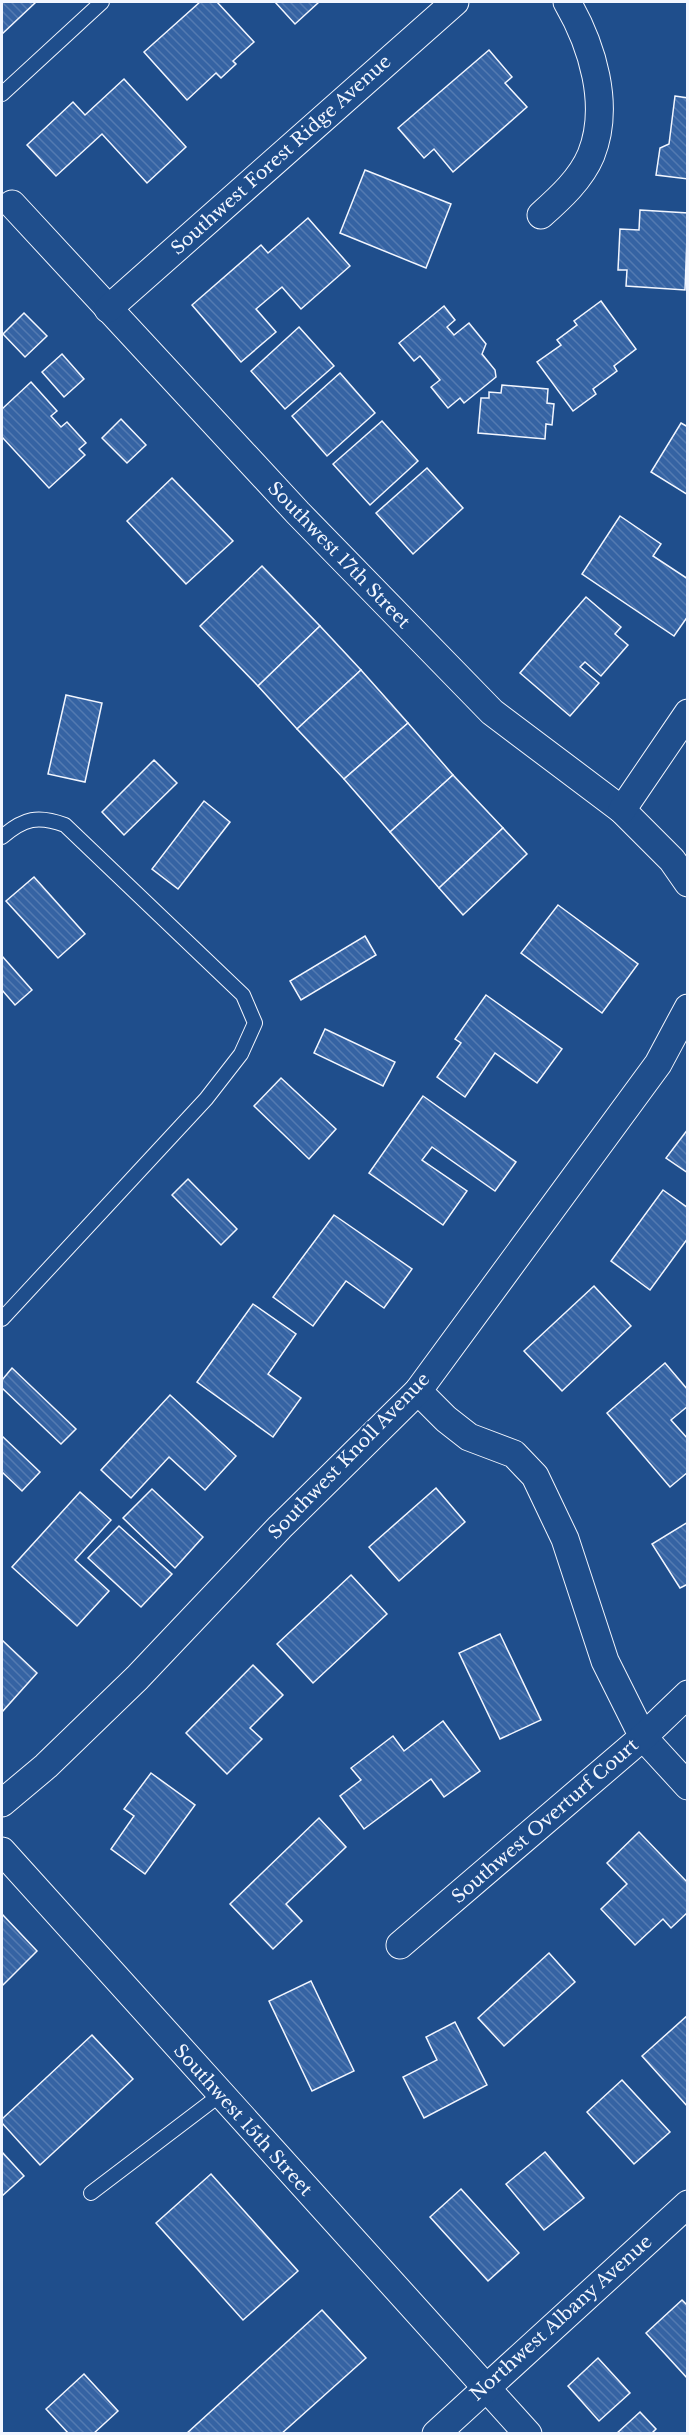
<svg xmlns="http://www.w3.org/2000/svg" width="689" height="2435" viewBox="0 0 689 2435" font-family="'Libre Baskerville',serif">
	<defs>
		<pattern id="building-back-hatch" width="6" height="6" patternUnits="userSpaceOnUse" patternTransform="scale(1.5)"><rect width="6" height="6" fill="#3563a3"/><path d="M-1 5l2 2M0 0l6 6M5-1l2 2" fill="none" stroke="#537ab1"/></pattern>
	</defs>
	<rect width="100%" height="100%" fill="#1f4e8c"/>
	<g fill="url(#building-back-hatch)" stroke="#f2f6ff" stroke-width="1.5">
		<polygon points="2,2 36,2 2,34"/>
		<polygon points="200,2 217,2 254,42 233,61 236,64 221,78 216,73 187,100 144,52"/>
		<polygon points="275,2 319,2 295,24"/>
		<polygon points="489,50 512,77 505,83 527,107 453,172 434,149 424,158 398,128"/>
		<polygon points="124,79 186,147 147,183 102,134 56,176 27,145 73,102 85,115"/>
		<polygon points="675,96 688,98 688,179 656,175 660,148 669,144"/>
		<polygon points="365,170 451,204 426,268 340,233"/>
		<polygon points="640,210 688,213 685,290 626,286 627,270 618,270 620,229 639,230"/>
		<polygon points="308,218 350,266 301,309 282,287 256,309 276,332 241,362 192,305 261,245 268,253"/>
		<polygon points="601,301 636,349 614,366 617,371 593,389 596,394 573,411 537,362 561,345 557,340 577,325 574,321"/>
		<polygon points="444,306 455,320 447,327 454,335 469,323 486,344 482,354 495,370 496,377 464,403 460,398 448,408 431,387 440,380 420,356 414,361 399,343"/>
		<polygon points="24,313 47,336 25,357 3,334"/>
		<polygon points="299,327 334,366 285,409 251,371"/>
		<polygon points="62,354 84,379 64,397 42,372"/>
		<polygon points="340,373 375,413 327,456 292,416"/>
		<polygon points="31,382 57,411 51,416 61,427 67,422 86,443 79,449 85,455 49,488 2,437 2,409"/>
		<polygon points="502,385 548,389 547,403 554,404 552,425 546,424 545,439 478,433 481,398 489,398 489,392 501,393"/>
		<polygon points="121,419 146,445 127,463 102,438"/>
		<polygon points="382,421 418,461 370,505 333,464"/>
		<polygon points="681,423 688,427 688,495 651,472"/>
		<polygon points="427,468 463,508 413,554 376,513"/>
		<polygon points="172,478 233,541 186,584 127,521"/>
		<polygon points="620,516 661,544 653,556 688,579 688,616 674,636 582,574"/>
		<polygon points="262,566 320,626 258,686 200,626"/>
		<polygon points="586,597 621,627 615,634 628,645 601,676 585,662 580,667 599,683 570,716 520,673"/>
		<polygon points="320,626 361,670 297,729 258,686"/>
		<polygon points="361,670 408,723 344,779 297,729"/>
		<polygon points="66,695 102,703 85,782 48,774"/>
		<polygon points="408,723 453,775 390,832 344,779"/>
		<polygon points="154,760 177,783 124,835 102,812"/>
		<polygon points="453,775 503,828 439,888 390,832"/>
		<polygon points="204,801 230,822 178,889 152,869"/>
		<polygon points="503,828 527,854 463,915 439,888"/>
		<polygon points="34,877 85,934 58,958 6,901"/>
		<polygon points="558,905 638,964 602,1013 521,953"/>
		<polygon points="365,936 376,955 301,1000 290,981"/>
		<polygon points="2,956 32,990 15,1005 2,990"/>
		<polygon points="486,995 562,1049 537,1083 495,1053 465,1097 437,1077 461,1043 455,1039"/>
		<polygon points="325,1029 395,1062 383,1086 314,1053"/>
		<polygon points="281,1078 336,1129 309,1159 254,1106"/>
		<polygon points="423,1096 516,1162 495,1191 432,1147 422,1160 467,1191 443,1225 369,1173"/>
		<polygon points="688,1129 688,1173 666,1158"/>
		<polygon points="188,1179 237,1229 221,1245 172,1195"/>
		<polygon points="663,1190 688,1208 688,1238 650,1290 611,1261"/>
		<polygon points="334,1215 412,1269 384,1308 346,1281 313,1326 273,1297"/>
		<polygon points="594,1286 631,1326 562,1391 524,1351"/>
		<polygon points="253,1304 296,1334 268,1374 301,1398 273,1437 197,1382"/>
		<polygon points="665,1363 688,1390 688,1406 671,1420 688,1439 688,1472 670,1487 607,1413"/>
		<polygon points="12,1368 76,1429 61,1444 2,1388 2,1380"/>
		<polygon points="170,1395 236,1456 205,1490 169,1457 131,1498 101,1470"/>
		<polygon points="2,1436 40,1472 22,1491 2,1472"/>
		<polygon points="436,1488 465,1522 399,1581 369,1547"/>
		<polygon points="152,1489 203,1537 175,1568 123,1518"/>
		<polygon points="80,1492 111,1520 75,1560 109,1591 77,1626 12,1567"/>
		<polygon points="688,1522 688,1584 680,1588 652,1544"/>
		<polygon points="119,1526 172,1574 141,1607 88,1558"/>
		<polygon points="351,1575 387,1614 313,1683 277,1644"/>
		<polygon points="500,1634 541,1720 500,1739 459,1653"/>
		<polygon points="2,1640 37,1673 2,1712"/>
		<polygon points="253,1665 283,1695 250,1728 262,1739 227,1774 186,1733"/>
		<polygon points="443,1721 480,1771 444,1797 431,1779 364,1829 340,1796 361,1780 351,1768 393,1736 404,1751"/>
		<polygon points="151,1773 195,1805 145,1874 111,1849 134,1816 124,1809"/>
		<polygon points="319,1818 346,1847 286,1904 302,1921 273,1949 230,1904"/>
		<polygon points="639,1832 688,1883 688,1912 671,1928 663,1919 635,1945 601,1909 627,1884 607,1863"/>
		<polygon points="2,1914 37,1951 2,1986"/>
		<polygon points="549,1953 575,1982 504,2046 478,2018"/>
		<polygon points="311,1981 354,2071 312,2091 269,2001"/>
		<polygon points="688,2015 688,2107 642,2056"/>
		<polygon points="455,2022 487,2085 424,2118 403,2077 437,2060 426,2037"/>
		<polygon points="92,2035 133,2079 40,2165 2,2123 2,2119"/>
		<polygon points="622,2080 670,2132 634,2164 587,2112"/>
		<polygon points="2,2152 24,2176 2,2196"/>
		<polygon points="545,2152 584,2198 544,2230 506,2184"/>
		<polygon points="211,2174 298,2271 243,2320 156,2223"/>
		<polygon points="461,2189 519,2253 488,2281 430,2217"/>
		<polygon points="682,2300 688,2306 688,2379 646,2333"/>
		<polygon points="322,2310 366,2358 281,2434 186,2434"/>
		<polygon points="598,2358 630,2393 599,2421 568,2386"/>
		<polygon points="84,2374 118,2411 93,2434 69,2434 46,2409"/>
		<polygon points="640,2412 656,2429 651,2434 616,2434"/>
	</g>
	<g fill="none" stroke-linecap="round" stroke-linejoin="round">
		<g stroke="#f2f6ff" stroke-width="16">
			<g id="lane">
				<polyline points="2,94 102,2"/>
				<path d="M2 837C24 818 38 815 65 825L243 995 255 1023 241 1054 206 1099 2 1319"/>
				<polyline points="91,2193 220,2095"/>
			</g>
		</g>
		<g stroke="#f2f6ff" stroke-width="29">
			<g id="street">
				<polyline points="12,204 298,513 492,712 622,810 672,860 688,883"/>
				<path d="M541 215C560 198 581 179 591 155 611 105 592 45 567 2"/>
				<polyline points="108,309 455,2"/>
				<polyline points="622,810 688,713"/>
				<polyline points="418,1391 446,1419 469,1437 514,1454 535,1476 565,1539 605,1661 643,1737 688,1786"/>
				<polyline points="2,1803 46,1766 137,1678 280,1527 418,1391 658,1064 688,1008"/>
				<polyline points="2,1851 528,2434"/>
				<polyline points="400,1945 643,1737 688,1694"/>
				<polyline points="436,2434 688,2204"/>
			</g>
		</g>
		<use href="#lane" stroke="#1f4e8c" stroke-width="14"/>
		<use href="#street" stroke="#1f4e8c" stroke-width="27"/>
	</g>
	<g text-anchor="middle" stroke-width="4.5" stroke-linejoin="round" paint-order="stroke">
		<g font-size="18" fill="#f2f6ff" stroke="#1f4e8c">
			<text transform="translate(281 155) rotate(-42)" y="6">Southwest Forest Ridge Avenue</text>
			<text transform="translate(339 555) rotate(46)" y="6">Southwest 17th Street</text>
			<text transform="translate(349 1456) rotate(-46)" y="6">Southwest Knoll Avenue</text>
			<text transform="translate(545 1821) rotate(-41)" y="6">Southwest Overturf Court</text>
			<text transform="translate(243 2120) rotate(48)" y="6">Southwest 15th Street</text>
			<text transform="translate(561 2318) rotate(-42)" y="6">Northwest Albany Avenue</text>
		</g>
	</g>
	<rect width="689" height="2435" fill="none" stroke="#f2f6ff" stroke-width="6"/>
</svg>
